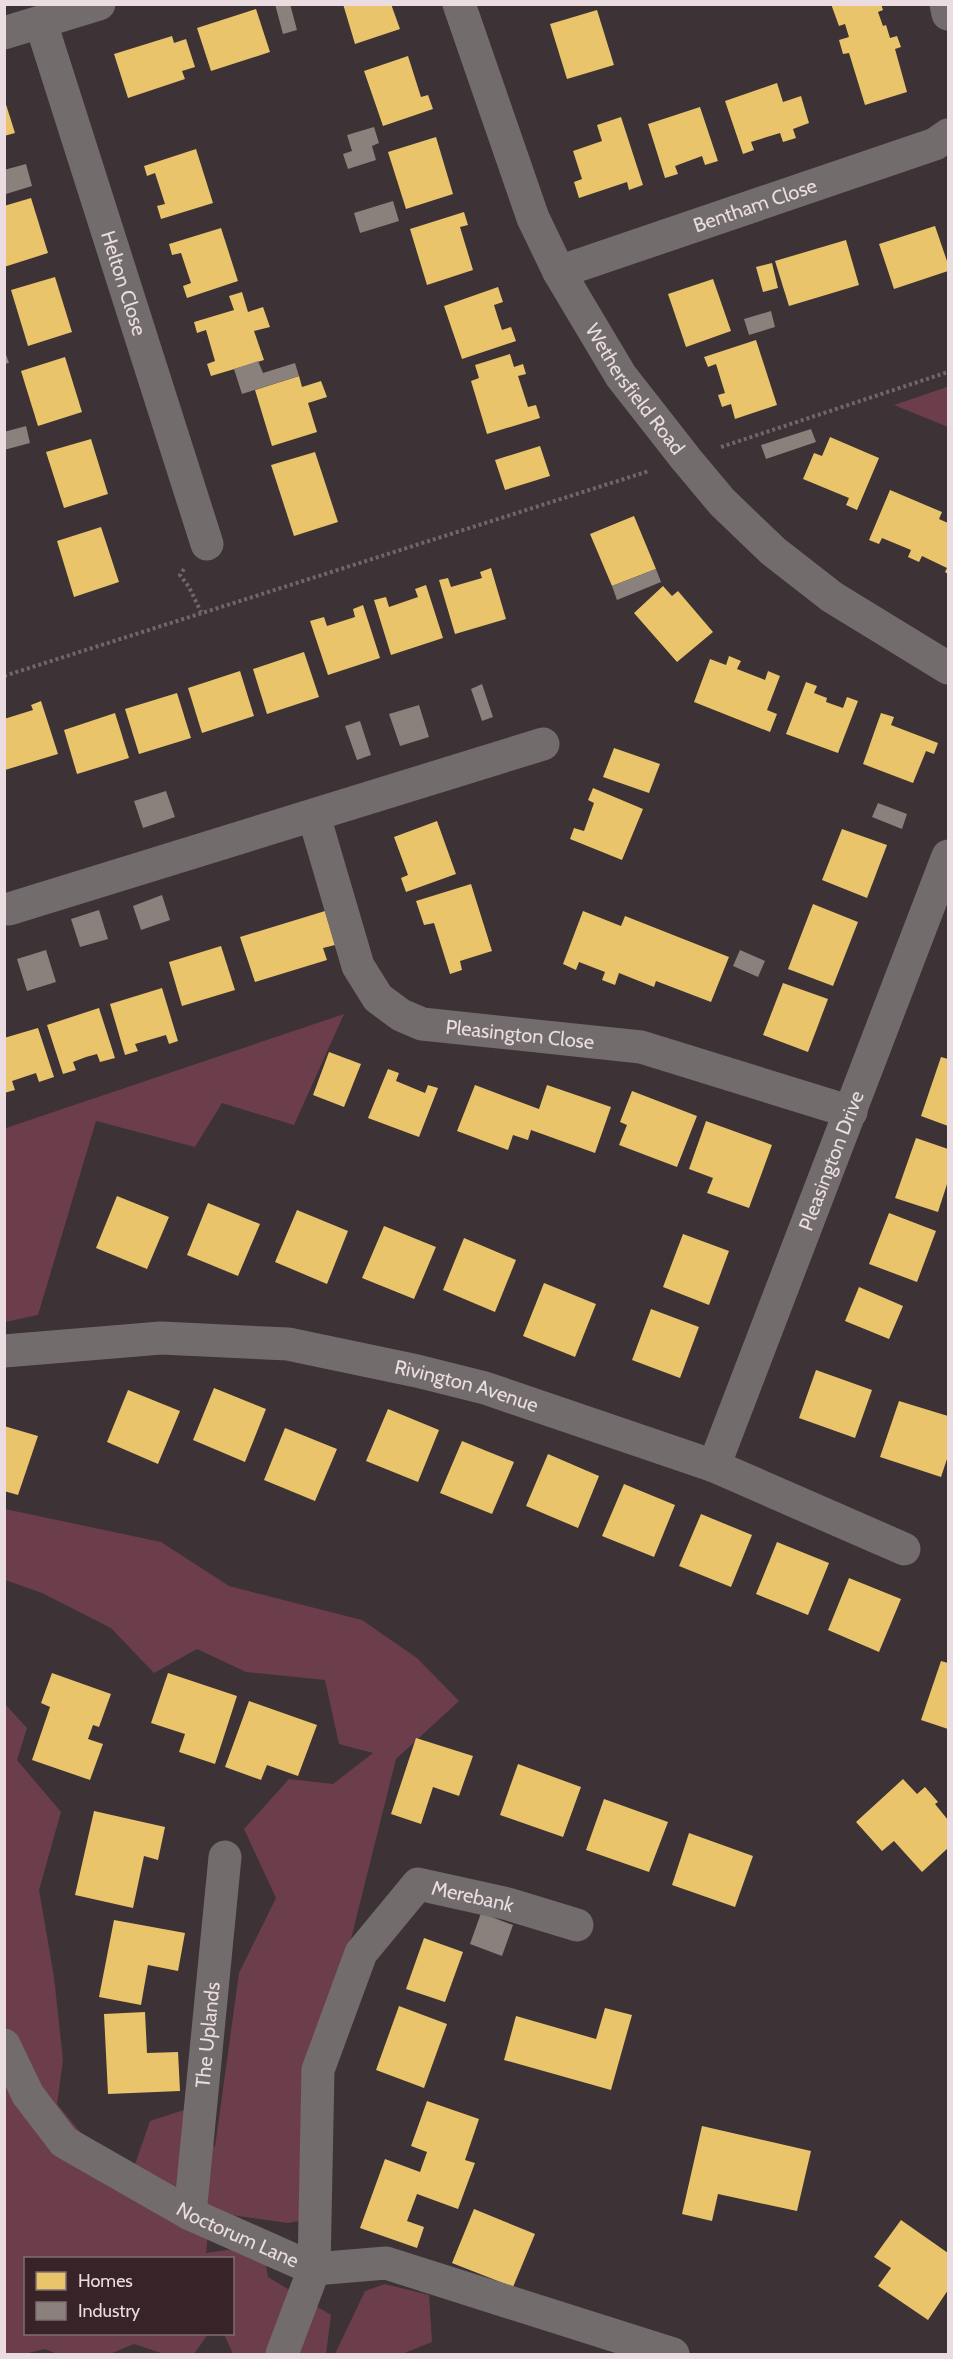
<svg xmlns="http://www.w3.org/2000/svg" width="953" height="2359" viewBox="0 0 953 2359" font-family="Cabin,sans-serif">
	<rect width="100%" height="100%" fill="#3d3235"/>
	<g fill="#6c3e4c">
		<polygon points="948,386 948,427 894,405 944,388"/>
		<polygon points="344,1014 294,1125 222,1103 195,1147 96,1121 38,1315 5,1322 5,1125 6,1128"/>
		<polygon points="5,1509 161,1542 229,1586 362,1620 417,1658 459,1701 396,1759 334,2007 328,2216 288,2223 210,2212 206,2253 262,2245 268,2277 331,2315 326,2354 233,2354 224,2334 232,2334 232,2258 26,2258 26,2334 208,2334 194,2354 164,2354 134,2344 110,2354 57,2354 45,2349 24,2354 5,2354 4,1703 27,1728 17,1760 61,1812 39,1890 54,1977 63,2060 57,2104 110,2168 131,2176 150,2121 184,2110 215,2147 239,1973 276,1898 244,1829 289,1779 333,1784 373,1753 339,1744 325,1680 246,1672 197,1649 154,1673 111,1628 42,1593 5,1580"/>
		<polygon points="385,2284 429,2295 432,2342 402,2354 335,2354 365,2291"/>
	</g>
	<g fill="#e9c46a">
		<polygon points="343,4 391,4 400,29 355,44"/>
		<polygon points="831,4 881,4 883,10 878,12 883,26 886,25 890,38 897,36 901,47 895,49 907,92 865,105 849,53 843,54 839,40 849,37 845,24 839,26"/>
		<polygon points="256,9 270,52 211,71 197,28"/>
		<polygon points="597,10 614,65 567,79 550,24"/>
		<polygon points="172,36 174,43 186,39 195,67 182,71 185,79 128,98 114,54"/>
		<polygon points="408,56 421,97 428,95 433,109 383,126 364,71"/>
		<polygon points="777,83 783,102 801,96 809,123 793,129 796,138 783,142 780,133 751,142 754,150 743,154 725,101"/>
		<polygon points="4,98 15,133 4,136"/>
		<polygon points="700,107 718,161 705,165 702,156 675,166 678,174 665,178 648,124"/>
		<polygon points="621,117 643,185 629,190 627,182 579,198 574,182 582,179 573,151 602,141 597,125"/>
		<polygon points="436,137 453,194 406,209 388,152"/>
		<polygon points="196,149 213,203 161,219 157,206 165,204 155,173 147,176 144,166"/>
		<polygon points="31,198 48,253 4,267 4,206"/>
		<polygon points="464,212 468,225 460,227 473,270 427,285 410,229"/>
		<polygon points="935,226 948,264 948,271 894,289 879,244"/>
		<polygon points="221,228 238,281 187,298 183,286 191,283 181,253 172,255 169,244"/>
		<polygon points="846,240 859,285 789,306 775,261"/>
		<polygon points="772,263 778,288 763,292 756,267"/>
		<polygon points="55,277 72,332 28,346 11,290"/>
		<polygon points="713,279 731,331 686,347 668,294"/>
		<polygon points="498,287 503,302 494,305 498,318 502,330 511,327 516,341 462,359 444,306"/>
		<polygon points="242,292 248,312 263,307 270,327 254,331 264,360 211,376 207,364 215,361 206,330 197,333 194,322 234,310 229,296"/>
		<polygon points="756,340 777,405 735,419 731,404 722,407 718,395 725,393 716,364 708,367 704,357"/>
		<polygon points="510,354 514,367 523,364 526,374 518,376 528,407 536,405 540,418 487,434 471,381 479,378 475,365"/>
		<polygon points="65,357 82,412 38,426 21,371"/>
		<polygon points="299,376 302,387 321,381 327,397 308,403 317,432 272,446 255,390"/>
		<polygon points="830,437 879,458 857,510 846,505 849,498 803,479 814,453 822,456"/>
		<polygon points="91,439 108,494 64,508 46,452"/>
		<polygon points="540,446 550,476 505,490 495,460"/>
		<polygon points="315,452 338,522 294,536 271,465"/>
		<polygon points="890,490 942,512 939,519 948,523 948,574 945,572 947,568 922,556 919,562 908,557 911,550 882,538 879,544 869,540"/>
		<polygon points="634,516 656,569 612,586 590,534"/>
		<polygon points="101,527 119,582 74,597 57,541"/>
		<polygon points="491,568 506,619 455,634 439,580 448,578 451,587 482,578 480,572"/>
		<polygon points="426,585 443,638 391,655 374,600 386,597 389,607 418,597 415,589"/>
		<polygon points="663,586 672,596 678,591 713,632 677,662 634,613"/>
		<polygon points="363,605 380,658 328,675 310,621 324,617 327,626 355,617 353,609"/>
		<polygon points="304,652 319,697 267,714 253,669"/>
		<polygon points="729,656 741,661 737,669 765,680 768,671 780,676 767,710 777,714 770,732 694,702 710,659 726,665"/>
		<polygon points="240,671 254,716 202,733 188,688"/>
		<polygon points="806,682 817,686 814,693 827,698 826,702 843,708 847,697 858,701 838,753 786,734"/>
		<polygon points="177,693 191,738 139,754 125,709"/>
		<polygon points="41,701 58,754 5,770 4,719 33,710 31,705"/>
		<polygon points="115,713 129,758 77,774 64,730"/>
		<polygon points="881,713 894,717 891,725 938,743 934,754 926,751 913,783 863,764"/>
		<polygon points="614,748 660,764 649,793 603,777"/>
		<polygon points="593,788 643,809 622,860 570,839 574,828 584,831 594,803 588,800"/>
		<polygon points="437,821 456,874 406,892 401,878 408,875 394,837"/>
		<polygon points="842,829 887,845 867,898 822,880"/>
		<polygon points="471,884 492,951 460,961 462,970 450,974 434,923 424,925 416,901"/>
		<polygon points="813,904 858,922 833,986 788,969"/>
		<polygon points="325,911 335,945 323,948 327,960 255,982 240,937"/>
		<polygon points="583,911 621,926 625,916 729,957 711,1002 656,981 654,987 619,973 615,985 602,980 605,972 579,962 576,970 563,964"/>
		<polygon points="221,946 235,990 182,1006 169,962"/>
		<polygon points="783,983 828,999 808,1052 763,1035"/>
		<polygon points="162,988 178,1041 169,1044 166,1035 135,1044 138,1051 125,1055 110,1004"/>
		<polygon points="99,1008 115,1058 100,1062 97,1054 86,1057 73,1062 76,1070 63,1074 47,1025"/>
		<polygon points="38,1028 54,1077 39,1082 36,1073 12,1081 15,1090 4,1093 4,1038"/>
		<polygon points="329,1052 361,1064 344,1107 313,1095"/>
		<polygon points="941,1057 948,1059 948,1126 921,1116"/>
		<polygon points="388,1069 399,1073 396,1081 425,1093 428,1085 438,1088 419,1137 368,1118"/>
		<polygon points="475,1085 539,1109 547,1085 611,1107 595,1153 531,1130 528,1140 513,1135 508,1150 457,1131"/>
		<polygon points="632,1091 697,1116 677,1167 619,1145 627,1125 620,1122"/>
		<polygon points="706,1121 772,1145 749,1208 707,1193 713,1178 689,1169"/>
		<polygon points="916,1138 948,1149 948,1181 938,1212 895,1198"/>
		<polygon points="117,1196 169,1217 147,1269 96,1248"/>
		<polygon points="208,1203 260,1224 238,1276 187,1255"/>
		<polygon points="297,1210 348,1231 327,1284 275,1262"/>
		<polygon points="889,1213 936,1231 917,1282 869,1264"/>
		<polygon points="384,1226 436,1247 414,1299 362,1278"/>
		<polygon points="683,1234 729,1251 709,1305 663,1287"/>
		<polygon points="464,1238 516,1260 495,1312 443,1290"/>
		<polygon points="544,1283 596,1304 575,1357 523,1336"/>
		<polygon points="859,1287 903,1306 889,1339 845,1321"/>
		<polygon points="651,1309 699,1327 680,1378 632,1360"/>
		<polygon points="816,1370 872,1390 855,1438 799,1418"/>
		<polygon points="214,1388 266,1409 245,1462 193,1440"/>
		<polygon points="128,1390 180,1411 158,1464 107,1442"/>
		<polygon points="899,1401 948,1416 948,1456 941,1477 880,1457"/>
		<polygon points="388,1409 439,1430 418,1482 366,1461"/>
		<polygon points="4,1426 38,1436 18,1495 4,1491"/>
		<polygon points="285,1428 337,1449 315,1501 264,1480"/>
		<polygon points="462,1441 514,1462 492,1514 440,1493"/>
		<polygon points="548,1454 599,1476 578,1528 526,1506"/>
		<polygon points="624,1484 675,1505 654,1557 602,1536"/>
		<polygon points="701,1514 752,1535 731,1587 679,1566"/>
		<polygon points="777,1542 829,1563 808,1615 756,1594"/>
		<polygon points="849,1578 901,1599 879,1652 828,1630"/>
		<polygon points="941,1661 948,1663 948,1729 921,1720"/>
		<polygon points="52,1673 111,1694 99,1727 93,1725 88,1739 103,1744 90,1780 32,1760 50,1707 41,1703"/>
		<polygon points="168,1673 237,1696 215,1764 179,1752 185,1734 151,1723"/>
		<polygon points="249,1701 317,1725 298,1776 267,1765 261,1780 225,1767"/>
		<polygon points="416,1738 473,1756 459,1796 433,1787 421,1824 391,1814"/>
		<polygon points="518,1764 581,1787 563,1837 500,1815"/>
		<polygon points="903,1779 917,1794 925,1787 938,1802 935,1804 948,1820 948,1848 922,1872 894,1841 882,1851 856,1822"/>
		<polygon points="604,1799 668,1822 649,1872 586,1850"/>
		<polygon points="94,1811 165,1827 158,1860 144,1856 133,1908 75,1895"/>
		<polygon points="689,1833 753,1856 735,1907 672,1885"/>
		<polygon points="114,1920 185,1933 178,1971 148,1965 141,2005 99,1997"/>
		<polygon points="424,1938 463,1952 445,2002 406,1989"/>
		<polygon points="399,2006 447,2024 424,2088 376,2070"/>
		<polygon points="605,2008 632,2015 611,2090 504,2060 516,2016 596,2039"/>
		<polygon points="145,2012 147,2053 178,2052 180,2091 108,2094 104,2014"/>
		<polygon points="427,2101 479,2119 465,2160 475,2163 458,2209 417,2194 407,2221 424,2227 417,2248 360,2228 385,2159 420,2172 427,2152 411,2146"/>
		<polygon points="702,2126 811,2151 797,2211 718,2194 712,2221 682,2214"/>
		<polygon points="474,2209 535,2234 513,2287 452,2263"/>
		<polygon points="901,2220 948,2253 948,2290 928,2320 878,2286 891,2268 874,2257"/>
	</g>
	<g fill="#8a817c">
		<polygon points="275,4 290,4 297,30 283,34"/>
		<polygon points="374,127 379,143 372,146 376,160 348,169 343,154 352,151 347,135"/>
		<polygon points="26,164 32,186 6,194 4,170"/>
		<polygon points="393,201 399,221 360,233 354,213"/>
		<polygon points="771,311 775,327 749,335 744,319"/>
		<polygon points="4,349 9,363 4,364"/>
		<polygon points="258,361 263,373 295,363 299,376 242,394 234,369"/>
		<polygon points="26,426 30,443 4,450 4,432"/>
		<polygon points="811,429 816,442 766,459 761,445"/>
		<polygon points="656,569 661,582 617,600 612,586"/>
		<polygon points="482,684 493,717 482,721 471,689"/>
		<polygon points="419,705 429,737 400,746 389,714"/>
		<polygon points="360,721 371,755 357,760 345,726"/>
		<polygon points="166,791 175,817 143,828 134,801"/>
		<polygon points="878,803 907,814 902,829 872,817"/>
		<polygon points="162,895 170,920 141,930 133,906"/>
		<polygon points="99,910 108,939 80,947 71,919"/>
		<polygon points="46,950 56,982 27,991 17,959"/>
		<polygon points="740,950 765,961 758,977 733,966"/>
		<polygon points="481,1913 513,1925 502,1956 470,1944"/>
	</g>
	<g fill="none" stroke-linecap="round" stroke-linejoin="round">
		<g stroke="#6f686a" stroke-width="4" stroke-dasharray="3 3" stroke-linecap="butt">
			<polyline points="721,447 948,372"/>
			<polyline points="184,569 180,575 189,587 201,612"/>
			<polyline points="4,676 649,471"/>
		</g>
		<g stroke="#726c6d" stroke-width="33">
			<path id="s1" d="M459 4 533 218 559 272 621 376 686 459 722 502 773 551 832 597 948 668"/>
			<polyline points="946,4 948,14"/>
			<path id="s2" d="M41 23 207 544"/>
			<polyline points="4,33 99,4"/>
			<path id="s3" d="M559 272 935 144 948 135"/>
			<path id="s4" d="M314 816 358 966 378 998 401 1015 422 1024 641 1047 851 1112"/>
			<polyline points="9,909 543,744"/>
			<path id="s5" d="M4 1351 161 1338 288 1344 417 1371 485 1388 714 1466 904 1549"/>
			<path id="s6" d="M714 1466 948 856"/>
			<path id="s7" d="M4 2045 28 2095 64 2142 190 2214 314 2269 386 2263 673 2354"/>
			<path id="s8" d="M190 2214 225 1857"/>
			<path id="s9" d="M282 2354 314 2269 318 2070 361 1953 418 1884 508 1904 577 1925"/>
		</g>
	</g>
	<g text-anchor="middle" stroke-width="6" stroke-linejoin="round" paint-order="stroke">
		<g font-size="20" fill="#eadce0" stroke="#382329">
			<text dy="7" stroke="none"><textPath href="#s3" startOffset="207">Bentham Close</textPath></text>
			<text dy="7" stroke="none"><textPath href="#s2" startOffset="273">Helton Close</textPath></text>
			<text dy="7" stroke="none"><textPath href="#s1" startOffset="426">Wethersfield Road</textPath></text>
			<text dy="7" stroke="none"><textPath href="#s4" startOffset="344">Pleasington Close</textPath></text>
			<text dy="7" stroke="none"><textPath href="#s6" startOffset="327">Pleasington Drive</textPath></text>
			<text dy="7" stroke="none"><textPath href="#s5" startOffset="468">Rivington Avenue</textPath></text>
			<text dy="7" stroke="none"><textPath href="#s9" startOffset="560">Merebank</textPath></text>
			<text dy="7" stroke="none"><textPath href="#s8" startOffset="180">The Uplands</textPath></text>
			<text dy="7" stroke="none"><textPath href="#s7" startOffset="312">Noctorum Lane</textPath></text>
		</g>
	</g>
	<rect width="953" height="2359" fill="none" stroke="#eadce0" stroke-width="12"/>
	<rect x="24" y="2257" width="210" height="78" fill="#382329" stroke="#7f6d72" stroke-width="1.5"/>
	<rect x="36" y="2272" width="30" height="18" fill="#e9c46a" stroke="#7f6d72" stroke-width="1.5"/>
	<text x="78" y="2287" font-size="18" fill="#eadce0">Homes</text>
	<rect x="36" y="2302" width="30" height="18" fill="#8a817c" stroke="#7f6d72" stroke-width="1.5"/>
	<text x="78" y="2317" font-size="18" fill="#eadce0">Industry</text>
</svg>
